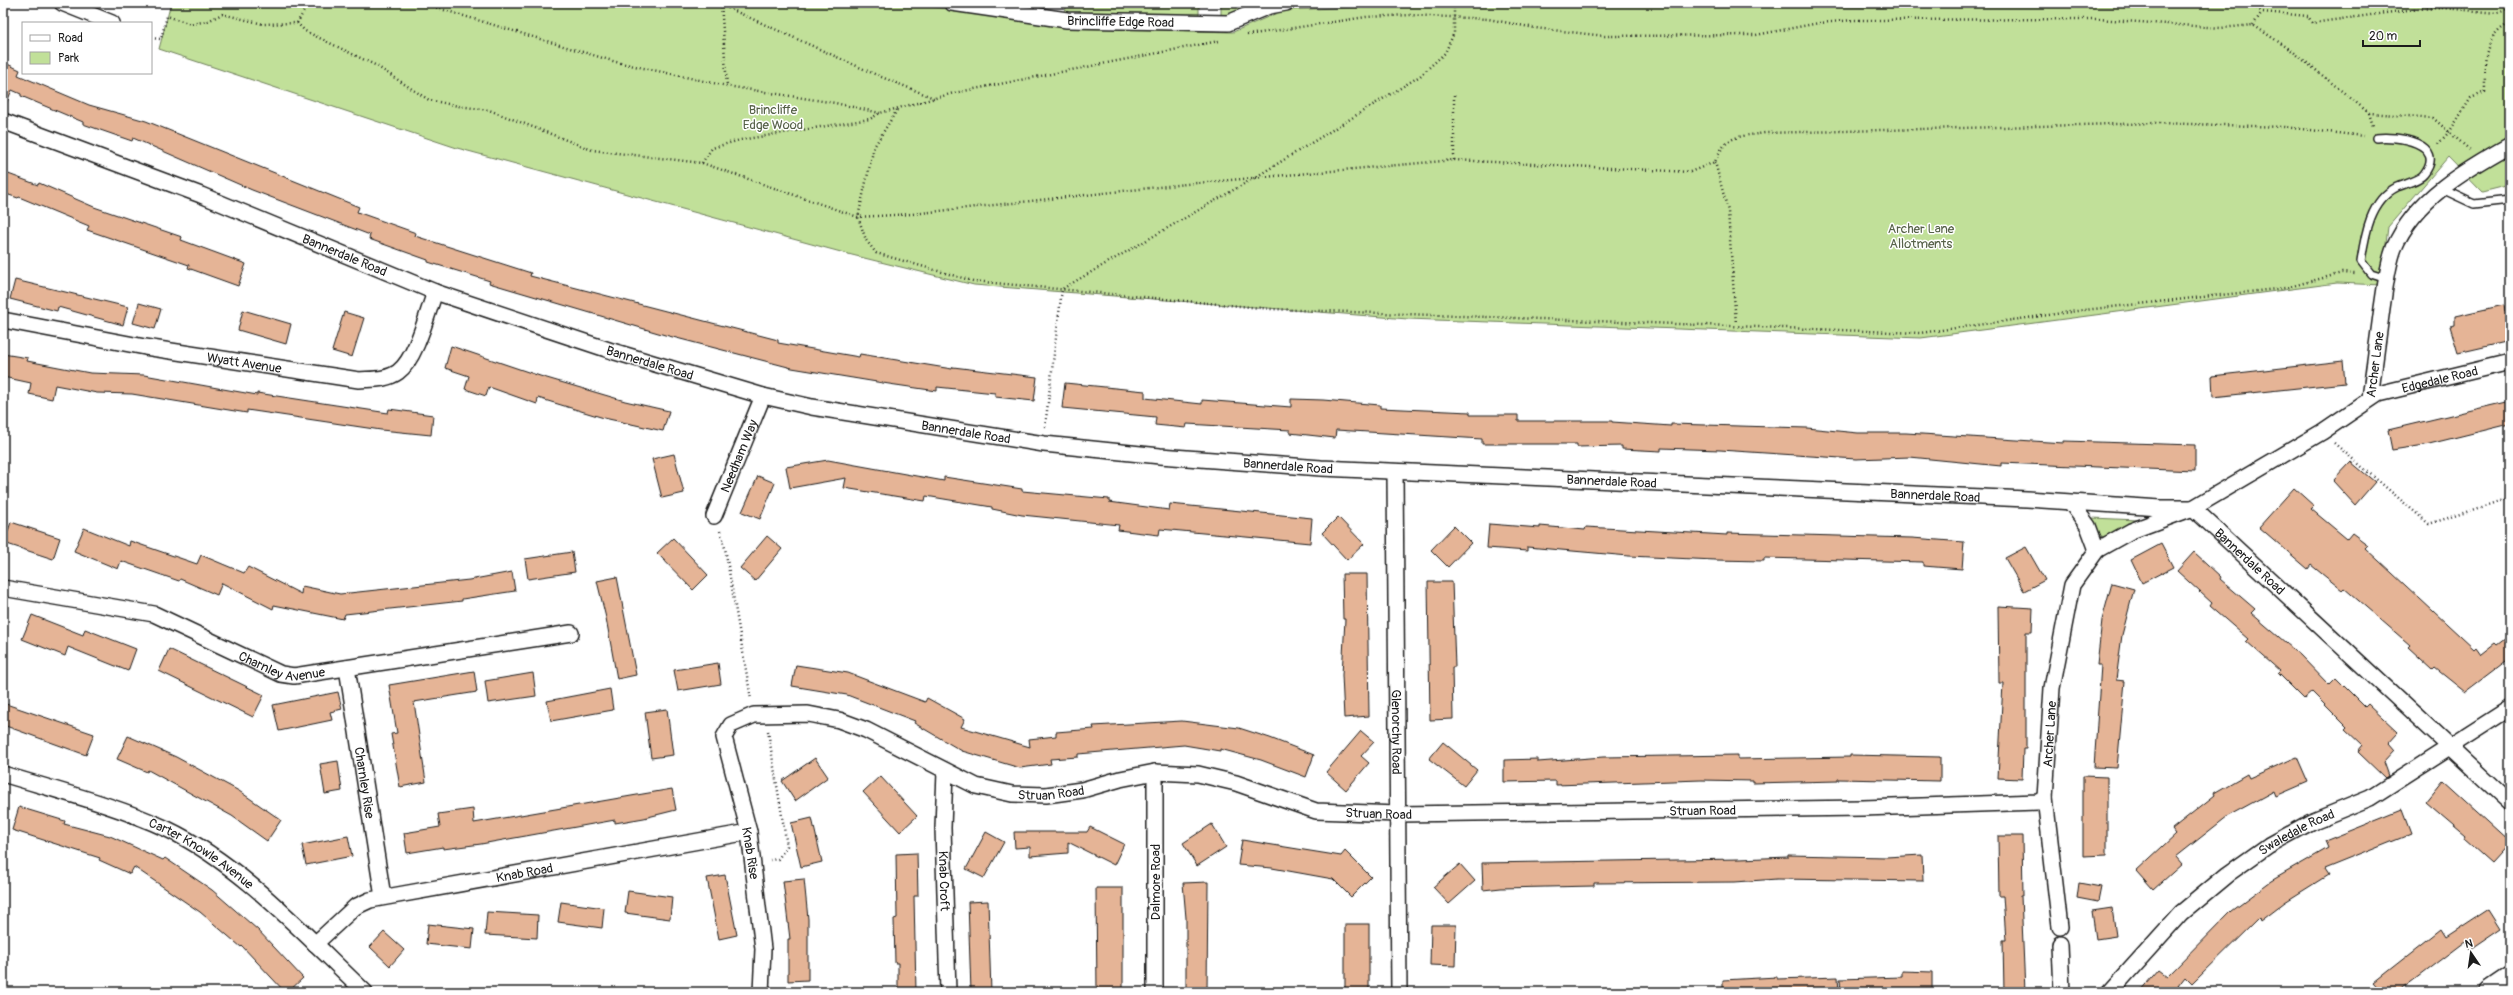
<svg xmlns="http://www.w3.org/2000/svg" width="2513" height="995" viewBox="0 0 2513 995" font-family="Pangolin,sans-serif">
	<rect width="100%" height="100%" fill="#fff"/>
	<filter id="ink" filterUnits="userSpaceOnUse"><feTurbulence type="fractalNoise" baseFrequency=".025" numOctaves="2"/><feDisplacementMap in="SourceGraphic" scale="8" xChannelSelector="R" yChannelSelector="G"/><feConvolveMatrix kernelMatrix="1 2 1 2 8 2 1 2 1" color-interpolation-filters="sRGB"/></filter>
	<g filter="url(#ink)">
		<g fill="#c1e099" stroke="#6e7e5a">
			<polygon points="171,3 909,3 1066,27 1233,32 1284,10 1468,3 1895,7 2206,3 2510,3 2510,185 2482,192 2448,157 2388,227 2381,285 2337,283 1921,338 1408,319 974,285 852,255 457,148 159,49"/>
			<polygon points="1068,3 1199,3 1199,15 1064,13"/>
			<polygon points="1221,3 1249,5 1233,14 1221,15"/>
			<polygon points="2092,518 2138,520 2104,537 2099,535"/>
		</g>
		<g fill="#e5b496" stroke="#1c1c1c">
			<polygon points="3,62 20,70 18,75 89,105 146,121 359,207 357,212 416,233 415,236 531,273 530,276 778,340 778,343 859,357 860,354 952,369 953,367 1037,377 1034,401 995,397 995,393 937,387 937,391 889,384 792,368 665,335 489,283 490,281 428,262 428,260 369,239 370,235 252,190 133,138 132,141 83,124 83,122 21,96 21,94 12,90 3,111"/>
			<polygon points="3,172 38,185 39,183 94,207 182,237 181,240 246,264 238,286 188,268 189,265 87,230 89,226 19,197 18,198 3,193"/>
			<polygon points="15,280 128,307 123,325 58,307 57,311 10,299"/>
			<polygon points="139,303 161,309 155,329 133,323"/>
			<polygon points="2504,305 2505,312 2510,310 2510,341 2458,353 2450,326 2455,325 2455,316"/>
			<polygon points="243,310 291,324 286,344 238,330"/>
			<polygon points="344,312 364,318 352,357 332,351"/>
			<polygon points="451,346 540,376 625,401 669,411 663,431 604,418 538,398 537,404 489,387 486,396 465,389 469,376 445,368"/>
			<polygon points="3,354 28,358 27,361 90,373 144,375 257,395 257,393 388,413 389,409 433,415 431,435 381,430 247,410 247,413 132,394 97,393 55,385 52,399 29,394 31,383 3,377"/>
			<polygon points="2343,361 2345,383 2213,397 2212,376"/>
			<polygon points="1065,383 1145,391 1145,398 1202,404 1202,400 1291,407 1291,399 1323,400 1380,405 1380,408 1470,412 1470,415 1518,415 1518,421 1612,421 1612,422 1671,426 1671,424 1807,428 1858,433 1906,433 2064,443 2064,441 2195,445 2195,471 2001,463 2001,466 1910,457 1856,459 1720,450 1661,448 1661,451 1622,449 1622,446 1577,447 1577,444 1482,444 1482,439 1336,430 1335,438 1290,433 1290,430 1187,424 1186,428 1155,425 1156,417 1062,408"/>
			<polygon points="2510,401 2510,424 2425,445 2392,450 2388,430"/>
			<polygon points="674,454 684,493 662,498 652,459"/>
			<polygon points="828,460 944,481 944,477 1022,489 1022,491 1109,499 1109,502 1169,510 1170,504 1312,518 1310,543 1160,529 1159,535 1118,530 1119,525 1022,515 992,509 992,507 926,496 925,501 844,488 846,478 790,488 786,467"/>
			<polygon points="2351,462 2375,482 2355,505 2333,481"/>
			<polygon points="758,476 775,483 760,519 742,512"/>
			<polygon points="2294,488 2314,506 2311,509 2347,539 2352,533 2368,545 2365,548 2474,649 2476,647 2481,654 2495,643 2497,645 2510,635 2510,658 2465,692 2435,668 2433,670 2408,647 2410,645 2344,588 2342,590 2311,565 2308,569 2259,527"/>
			<polygon points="1338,517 1364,544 1347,560 1322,533"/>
			<polygon points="11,522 60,538 53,559 4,543"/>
			<polygon points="1489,524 1540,528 1540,526 1585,530 1586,527 1727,535 1727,533 1912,538 1964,542 1962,569 1923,566 1923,562 1764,558 1764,561 1715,560 1629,556 1527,547 1527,551 1487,548"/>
			<polygon points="1454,526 1471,543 1448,567 1431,550"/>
			<polygon points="84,528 129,546 130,541 197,564 201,555 244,573 248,567 301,594 302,586 340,594 469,580 512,572 515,591 462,599 462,601 345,614 343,619 274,605 273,609 222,583 217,595 180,579 179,581 121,561 118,569 74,551"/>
			<polygon points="767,536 782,549 755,581 740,568"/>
			<polygon points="673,538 708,575 693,590 657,553"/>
			<polygon points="2161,544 2173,567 2142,583 2131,560"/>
			<polygon points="2026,547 2045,580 2024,591 2005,558"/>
			<polygon points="572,552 575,572 528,579 525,559"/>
			<polygon points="2194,552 2221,577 2220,579 2255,609 2251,613 2300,655 2329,685 2336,678 2365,707 2368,704 2398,732 2388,743 2394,750 2383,762 2388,776 2385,778 2358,752 2363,746 2345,729 2347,727 2312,692 2304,699 2278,673 2280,671 2246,641 2248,639 2210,606 2212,603 2177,571"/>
			<polygon points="1342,574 1367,574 1369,716 1344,718 1342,675 1345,619 1343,619"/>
			<polygon points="617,577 636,675 617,679 606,618 597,581"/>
			<polygon points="1428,582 1452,582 1455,667 1452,667 1453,719 1430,720"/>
			<polygon points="2112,583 2134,589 2122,635 2116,680 2125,681 2117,768 2094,767 2101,665 2097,665 2102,620"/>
			<polygon points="1998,606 2033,608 2032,632 2026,632 2026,749 2023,749 2022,779 1998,778 2003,683 1999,683"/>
			<polygon points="32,615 83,635 85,629 136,649 128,671 68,647 65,656 22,639"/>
			<polygon points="169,649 264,695 253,717 159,671"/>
			<polygon points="718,663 721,684 678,691 674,670"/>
			<polygon points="796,665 848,673 925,702 927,698 965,719 961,727 1030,747 1029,739 1056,736 1056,732 1094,729 1093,726 1182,721 1239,728 1270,738 1314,755 1306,777 1261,760 1220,749 1220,751 1184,745 1078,754 1078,757 1050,759 1051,764 1020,768 962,751 914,723 915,721 847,695 792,686"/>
			<polygon points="474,671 477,692 414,702 426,782 400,787 391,734 397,733 389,685"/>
			<polygon points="533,673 536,696 488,703 485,681"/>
			<polygon points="610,689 613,710 551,721 547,701"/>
			<polygon points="338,692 342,709 330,712 332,720 279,731 273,705"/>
			<polygon points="3,703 94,734 86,755 3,725"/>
			<polygon points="667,709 673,755 651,758 645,712"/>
			<polygon points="1361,731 1374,742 1361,756 1369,763 1346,790 1326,772"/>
			<polygon points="128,736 176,757 239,791 281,820 267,841 232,816 148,770 147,772 117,759"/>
			<polygon points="1443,742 1477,770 1464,786 1429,759"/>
			<polygon points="1738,755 1738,759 1850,757 1850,755 1940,757 1940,781 1838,779 1838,781 1753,783 1753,781 1701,780 1556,785 1556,781 1504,782 1504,760 1538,759 1538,762 1603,757"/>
			<polygon points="2297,757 2308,782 2276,796 2274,791 2228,816 2176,857 2182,864 2153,890 2136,871 2176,834 2172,829 2215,795 2214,793 2247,774 2249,778"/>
			<polygon points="815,758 828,777 795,801 782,781"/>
			<polygon points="338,761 342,791 325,794 320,764"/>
			<polygon points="880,776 917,816 900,832 863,792"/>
			<polygon points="2083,776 2107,777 2107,855 2083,856"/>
			<polygon points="2443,781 2510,842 2491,863 2464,839 2466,836 2426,802"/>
			<polygon points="672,789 676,810 644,818 615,823 615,820 481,844 443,849 443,847 407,853 404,833 440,827 438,814 473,809 474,823"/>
			<polygon points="19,807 65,821 64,824 110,836 163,860 165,858 212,890 258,930 303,978 288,992 285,992 242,946 241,947 200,912 134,867 130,874 99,860 100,858 12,830"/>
			<polygon points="2402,810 2411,834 2324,869 2328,875 2285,902 2260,921 2259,918 2192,984 2185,977 2178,986 2185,992 2140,992 2159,970 2167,976 2232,910 2271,881 2328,848 2325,841"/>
			<polygon points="812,818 822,862 801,867 791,823"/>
			<polygon points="1212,824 1226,847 1197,866 1183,843"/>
			<polygon points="1090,827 1124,844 1114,865 1068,842 1068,853 1030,856 1030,847 1015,848 1014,832 1087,832"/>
			<polygon points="986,832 1004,842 984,878 966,869"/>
			<polygon points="348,836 352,856 306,865 302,845"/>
			<polygon points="1998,836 2022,836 2023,896 2021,896 2025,992 2004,992 2003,940 2006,940 2003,896 1999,896"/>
			<polygon points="1242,840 1341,856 1345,851 1371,877 1351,897 1333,879 1272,868 1238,865"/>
			<polygon points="917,853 918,896 914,896 916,992 898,992 898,963 895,963 894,919 897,918 896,854"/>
			<polygon points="1788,855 1886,857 1922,855 1923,881 1777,879 1735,882 1594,883 1594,886 1501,888 1483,890 1482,863 1740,859 1788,857"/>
			<polygon points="1460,864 1475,881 1449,904 1433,887"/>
			<polygon points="725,875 737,935 719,939 707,878"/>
			<polygon points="804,879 808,919 808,980 788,981 788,939 790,939 783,881"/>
			<polygon points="1208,882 1207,992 1186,992 1186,918 1183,883"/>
			<polygon points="2079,883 2101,887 2098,902 2077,898"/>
			<polygon points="1096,888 1123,888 1123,992 1097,992"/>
			<polygon points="628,891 672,897 670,919 625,913"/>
			<polygon points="988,901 991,992 971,992 968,902"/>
			<polygon points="561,902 604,908 602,928 558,922"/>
			<polygon points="2112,908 2116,936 2096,939 2092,911"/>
			<polygon points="2489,909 2501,928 2470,949 2465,942 2399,992 2383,992 2374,982 2440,930 2445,938"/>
			<polygon points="487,912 538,915 537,938 485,935"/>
			<polygon points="428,924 474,929 472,949 426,944"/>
			<rect x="1345" y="924" width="24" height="68"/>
			<polygon points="1431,925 1456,925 1455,966 1430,965"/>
			<polygon points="384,932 404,950 390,966 370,947"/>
			<polygon points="1902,971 1932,972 1932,992 1841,992 1840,979 1902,977"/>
			<polygon points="1777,977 1777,979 1838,977 1839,992 1723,992 1723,980"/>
		</g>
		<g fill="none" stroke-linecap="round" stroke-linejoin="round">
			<g stroke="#1c1c1c" stroke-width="10">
				<g id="service">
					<path d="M2376 138C2396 135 2448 143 2424 174 2420 180 2404 184 2397 187 2370 200 2365 235 2361 261L2371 274 2387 279"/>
					<polyline points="2442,189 2474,204 2510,200"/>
				</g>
			</g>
			<g stroke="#1c1c1c" stroke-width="18">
				<g id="minor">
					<polyline points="62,3 112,23"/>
					<path id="s1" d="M952 3 1067 20 1228 23 1269 6 1286 3"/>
					<path id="s2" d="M3 121 201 195 435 292 612 351 763 396 812 407 1044 444 1160 456 1321 468 2027 499 2160 508H2193L2510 803"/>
					<path id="s3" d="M3 320 145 347 359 380C372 379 387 380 398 372 416 359 427 314 435 292"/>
					<path id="s4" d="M2370 398C2374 368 2378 338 2382 308 2385 289 2387 267 2394 248 2415 199 2465 170 2510 145"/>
					<path id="s5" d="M1395 472 1399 992"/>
					<polyline points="2071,503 2088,526 2097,550"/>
					<path id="s6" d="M714 516 763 396"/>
					<path id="s7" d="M3 588 154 614 281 674 294 676 571 633"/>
					<path id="s8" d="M347 668 383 897"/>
					<path id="s9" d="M945 771 943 828 948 992"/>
					<path id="s10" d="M3 774C58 791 115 805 167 829 241 864 306 936 365 992"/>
					<path id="s11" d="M2060 927 2045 798 2052 688 2072 585 2097 550 2131 531 2193 508 2322 432 2378 394 2510 362"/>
					<path id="s12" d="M315 944 355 907 370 900 749 832"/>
					<polyline points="2060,944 2062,992"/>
					<path id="s13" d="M761 992 763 949 749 832 724 737 731 725 754 715 808 714 839 720 866 730 976 786 1012 794 1046 795 1082 790 1120 779 1155 772 1198 774 1236 783 1316 811 1398 814 1863 808 2038 802 2045 798"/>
					<polyline points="1155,992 1155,772"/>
					<path id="s14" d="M2110 992 2181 913 2228 874 2269 845 2311 822 2370 798 2510 708"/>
				</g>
			</g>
			<g stroke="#1c1c1c" stroke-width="21">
				<polyline id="tertiary" points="2488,992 2510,977"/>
			</g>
			<g stroke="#1c1c1c" stroke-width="2.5" stroke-dasharray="1 3" stroke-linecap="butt">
				<polyline points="421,3 616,62 727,86 835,103 880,113"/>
				<polyline points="717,3 879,76 934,98"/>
				<polyline points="721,3 727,86"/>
				<polyline points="2250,3 2262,12 2308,16 2312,23 2415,9 2443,8 2497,13 2510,9"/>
				<polyline points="297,23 306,8 305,3"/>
				<polyline points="2253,25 2262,12"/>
				<polyline points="1247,35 1366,17 1410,15 1488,19 1535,28 1605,36 1756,35 1819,23 1854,20 2098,19 2221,28 2253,25 2291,50 2369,113 2433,118 2470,150"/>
				<path d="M151 38 161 39 167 16 191 24 208 21 222 14 263 24 297 23 305 31 375 65 429 100 458 106 489 110 592 150 702 163 858 217 912 214 1186 184 1454 160 1690 172 1715 162C1726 134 1738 137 1765 133L2157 123 2284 127 2363 136"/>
				<polyline points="897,110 874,147 858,217 866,240 876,253 973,281 1271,309 1920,333 2084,310 2285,288 2342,273 2355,274"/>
				<polyline points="2369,113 2373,126"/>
				<path d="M2438 144 2450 131 2471 98 2485 92C2485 63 2481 39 2510 23"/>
				<polyline points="1454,160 1454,95"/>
				<polyline points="1715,162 1728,211 1736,324"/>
				<polyline points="702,163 712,148 740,140 870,119 880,113 954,93 1219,41"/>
				<polyline points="1045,427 1062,289 1256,177 1420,76 1445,53 1454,33 1454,3"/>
				<polyline points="2334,443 2429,524 2510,498"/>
				<polyline points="720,531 725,548 751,699"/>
				<polyline points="768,731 787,846 778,859 770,860"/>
			</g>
			<use href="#service" stroke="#fff" stroke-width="7"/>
			<use href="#minor" stroke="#fff" stroke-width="15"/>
			<use href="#tertiary" stroke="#fff" stroke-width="18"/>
		</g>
	</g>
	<g text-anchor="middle" stroke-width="3" stroke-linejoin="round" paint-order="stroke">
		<g font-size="13" fill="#1c1c1c" stroke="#fff">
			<text dy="5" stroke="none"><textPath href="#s1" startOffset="170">Brincliffe Edge Road</textPath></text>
			<text dy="5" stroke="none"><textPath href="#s2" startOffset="367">Bannerdale Road</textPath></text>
			<text dy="5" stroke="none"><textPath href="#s3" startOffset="245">Wyatt Avenue</textPath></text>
			<text dy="5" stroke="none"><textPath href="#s2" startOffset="691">Bannerdale Road</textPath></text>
			<text dy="5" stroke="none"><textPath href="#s4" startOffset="34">Archer Lane</textPath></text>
			<text dy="5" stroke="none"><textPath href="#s11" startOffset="774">Edgedale Road</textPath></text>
			<text dy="5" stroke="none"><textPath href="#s2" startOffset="1015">Bannerdale Road</textPath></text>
			<text dy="5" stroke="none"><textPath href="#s6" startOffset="65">Needham Way</textPath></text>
			<text dy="5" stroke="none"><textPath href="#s2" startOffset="1339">Bannerdale Road</textPath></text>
			<text dy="5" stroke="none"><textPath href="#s2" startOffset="1663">Bannerdale Road</textPath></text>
			<text dy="5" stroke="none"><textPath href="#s2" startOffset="1987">Bannerdale Road</textPath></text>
			<text dy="5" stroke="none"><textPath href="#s2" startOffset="2323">Bannerdale Road</textPath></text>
			<text dy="5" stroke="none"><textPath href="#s7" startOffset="293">Charnley Avenue</textPath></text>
			<text dy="5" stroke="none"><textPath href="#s5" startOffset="260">Glenorchy Road</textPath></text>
			<text dy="5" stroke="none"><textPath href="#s11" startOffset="194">Archer Lane</textPath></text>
			<text dy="5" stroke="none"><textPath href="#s8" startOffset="116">Charnley Rise</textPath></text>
			<text dy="5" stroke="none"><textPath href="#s13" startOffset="612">Struan Road</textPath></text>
			<text dy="5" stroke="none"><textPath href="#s13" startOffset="1272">Struan Road</textPath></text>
			<text dy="5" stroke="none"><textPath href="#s13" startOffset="948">Struan Road</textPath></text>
			<text dy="5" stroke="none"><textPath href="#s14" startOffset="248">Swaledale Road</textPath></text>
			<text transform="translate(751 853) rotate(81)" y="5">Knab Rise</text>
			<text dy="5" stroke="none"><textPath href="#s10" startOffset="215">Carter Knowle Avenue</textPath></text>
			<text dy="5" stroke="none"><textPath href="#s12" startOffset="228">Knab Road</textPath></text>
			<text dy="5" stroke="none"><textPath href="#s9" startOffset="110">Knab Croft</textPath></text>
			<text transform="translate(1155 882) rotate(-90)" y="5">Dalmore Road</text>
		</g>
		<g font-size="13" fill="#566148" stroke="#fff">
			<text x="773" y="114">Brincliffe<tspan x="773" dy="15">Edge Wood</tspan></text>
			<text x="1921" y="233">Archer Lane<tspan x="1921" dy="15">Allotments</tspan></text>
		</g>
	</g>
	<rect width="2513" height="995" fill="none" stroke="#fff" stroke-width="16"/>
	<rect x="8" y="8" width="2497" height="979" fill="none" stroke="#1c1c1c" stroke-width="1.5" filter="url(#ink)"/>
	<rect x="22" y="22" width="130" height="52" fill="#ffffff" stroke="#a4a4a4"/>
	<rect x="30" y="35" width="20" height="6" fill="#ffffff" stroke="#a4a4a4"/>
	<text x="58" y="42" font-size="12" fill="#1c1c1c">Road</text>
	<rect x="30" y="52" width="20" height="12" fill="#c1e099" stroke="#a4a4a4"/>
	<text x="58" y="62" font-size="12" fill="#1c1c1c">Park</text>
	<g transform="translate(2471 953) rotate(347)" stroke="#ffffff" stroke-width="3" paint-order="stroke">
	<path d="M0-3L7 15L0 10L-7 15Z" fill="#1c1c1c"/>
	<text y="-6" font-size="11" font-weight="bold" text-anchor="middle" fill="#1c1c1c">N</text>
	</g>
	<path d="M2363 40v6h57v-6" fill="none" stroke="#1c1c1c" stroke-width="2"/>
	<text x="2369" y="40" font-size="12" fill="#1c1c1c" stroke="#ffffff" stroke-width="3" paint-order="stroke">20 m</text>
</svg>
